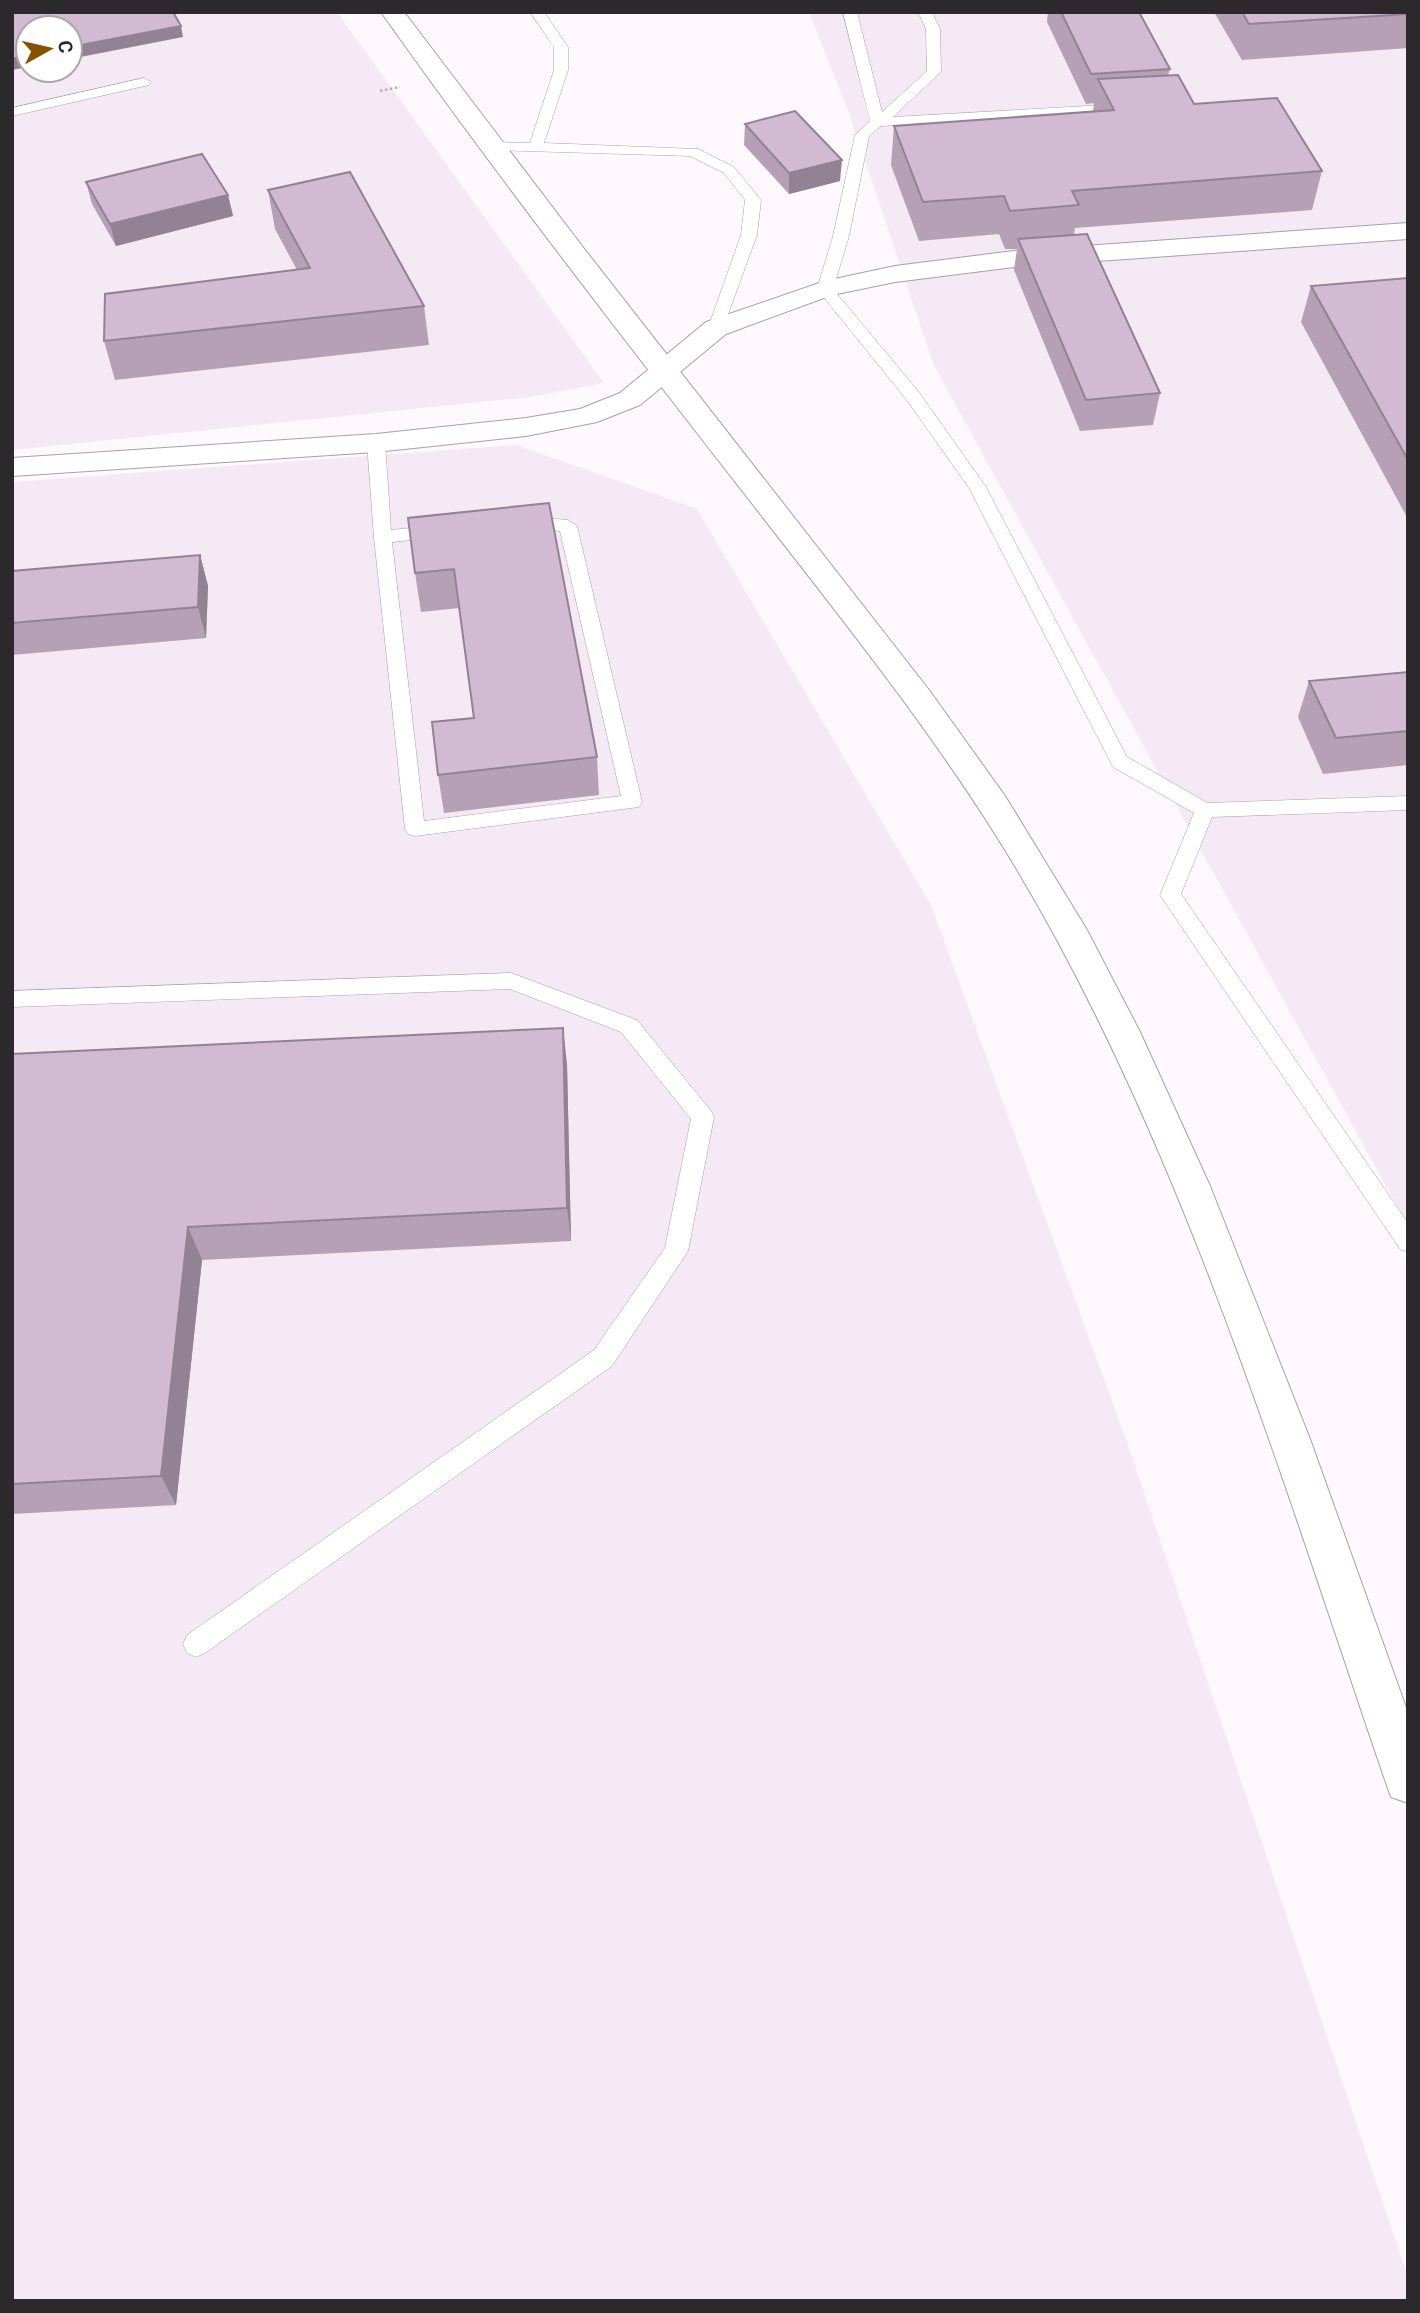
<svg xmlns="http://www.w3.org/2000/svg" width="1420" height="2313" viewBox="0 0 1420 2313" font-family="Roboto,sans-serif">
	<rect width="100%" height="100%" fill="#fff9ff"/>
	<g fill="#f4e9f4" fill-rule="evenodd">
		<path d="M12 12H337L604 383 530 397 12 450ZM28 28H70V70H28Z"/>
		<polygon points="809,12 1408,12 1408,1226 934,366 849,113"/>
		<polygon points="517,445 697,509 931,905 1127,1442 1408,2277 1408,2301 12,2301 12,482"/>
	</g>
	<g fill="none" stroke-linecap="round" stroke-linejoin="round">
		<g stroke="#a6a1a6" stroke-width="1">
			<g id="lane">
				<polygon points="530,12 544,12 568,47 568,70 544,143 698,149 734,167 761,200 757,235 722,331 716,333 708,328 741,235 745,200 724,173 690,156 493,150 486,146 493,142 530,143 554,70 554,47"/>
				<polygon points="843,12 857,12 882,112 927,71 926,29 918,12 932,12 940,29 941,72 893,117 1123,104 1130,108 1123,112 881,126 869,136 849,236 833,289 918,391 986,487 1127,757 1208,803 1408,796 1408,810 1212,817 1181,894 1408,1223 1408,1252 1400,1249 1160,895 1194,813 1113,767 969,488 906,399 817,289 833,236 855,135 870,121"/>
				<polygon points="144,78 151,82 149,85 12,116 12,108"/>
				<polygon points="376,438 385,443 391,530 440,525 449,531 440,537 392,542 424,821 621,796 560,531 517,526 514,522 517,518 523,516 568,520 577,526 642,802 639,807 415,836 408,834 405,829 374,537 367,443"/>
				<polygon points="511,973 637,1020 711,1111 714,1117 688,1251 612,1366 205,1653 196,1657 187,1653 183,1644 187,1635 594,1350 665,1248 691,1119 621,1032 510,989 12,1007 12,991"/>
			</g>
		</g>
		<g stroke="#a6a1a6" stroke-width="2">
			<polygon id="street" points="1408,223 1408,239 1014,267 895,282 832,295 726,334 640,405 597,422 526,436 376,452 12,476 12,458 376,434 526,418 580,409 620,393 706,322 825,281 895,266 1014,251"/>
		</g>
		<g stroke="#a6a1a6" stroke-width="2">
			<path id="primary" d="M381 12H404L582 246 929 690 1005 796 1087 930 1140 1032 1210 1186 1310 1439 1408 1713V1803L1391 1797 1385 1780C1281 1477 1183 1149 1019 873 942 743 846 625 754 506 627 343 500 180 381 12Z"/>
		</g>
		<polyline stroke="#b5b0b5" stroke-width="2.5" stroke-dasharray="2.5 2.5" stroke-linecap="butt" points="380,91 400,87"/>
		<use href="#lane" fill="#fff" fill-rule="evenodd"/>
		<use href="#street" fill="#fff" fill-rule="evenodd"/>
		<use href="#primary" fill="#fff" fill-rule="evenodd"/>
	</g>
	<g fill="#b5a0b5">
		<polygon points="1048,12 1139,12 1170,69 1168,75 1194,104 1322,171 1312,210 1075,228 1074,235 1160,393 1153,425 1080,431 1014,270 1017,249 1005,249 999,234 919,241 891,165 894,126 1093,111 1094,103 1086,104 1047,22"/>
		<polygon points="1214,12 1408,12 1408,48 1242,60"/>
		<polygon points="745,124 840,181 789,194 744,145"/>
		<polygon points="86,182 228,195 233,216 116,246 92,204"/>
		<polygon points="268,190 424,306 429,345 115,380 104,341 297,270 275,229"/>
		<polygon points="1408,278 1408,519 1301,322 1311,286"/>
		<polygon points="549,503 597,757 599,795 444,813 438,775 474,718 459,608 421,612 415,573"/>
		<polygon points="200,555 208,586 206,638 12,655 12,571"/>
		<polygon points="1408,672 1408,765 1323,774 1298,717 1309,681"/>
		<polygon points="12,1054 567,1064 571,1241 202,1260 176,1505 12,1514"/>
	</g>
	<g fill="#938294">
		<polygon points="181,26 183,37 70,59 70,47"/>
		<polygon points="28,55 28,67 12,70 12,59"/>
		<polygon points="842,160 840,181 789,194 789,173"/>
		<polygon points="228,195 233,216 116,246 110,224"/>
		<polygon points="200,555 208,586 206,638 198,607"/>
		<polygon points="563,1028 567,1064 571,1241 567,1208"/>
		<polygon points="188,1227 202,1260 176,1505 161,1476"/>
	</g>
	<g fill="#d2bad3" stroke="#938294" stroke-width="2">
		<polygon points="12,12 173,12 181,26 70,47 70,28 28,28 28,55 12,59"/>
		<polygon points="1061,12 1139,12 1170,69 1091,74"/>
		<polygon points="1242,12 1408,12 1408,14 1249,24"/>
		<polygon points="1178,75 1194,104 1277,98 1322,171 1072,191 1079,205 1010,211 1004,196 923,202 894,126 1114,110 1098,79"/>
		<polygon points="795,111 842,160 789,173 745,124"/>
		<polygon points="202,154 228,195 110,224 86,182"/>
		<polygon points="350,172 424,306 104,341 105,294 310,268 268,190"/>
		<polygon points="1087,234 1160,393 1086,400 1018,239"/>
		<polygon points="1408,278 1408,460 1311,286"/>
		<polygon points="549,503 597,757 438,775 432,722 474,718 454,569 415,573 408,518"/>
		<polygon points="200,555 198,607 12,623 12,571"/>
		<polygon points="1408,672 1408,731 1336,738 1309,681"/>
		<polygon points="563,1028 567,1208 188,1227 161,1476 12,1484 12,1054"/>
	</g>
	<rect width="1420" height="2313" fill="none" stroke="#2b292b" stroke-width="28"/>
	<g transform="translate(49 49) rotate(82)"><circle r="33" fill="#ffffff" stroke="#aaa9aa" stroke-width="2"/>
	<path d="M0-5L12 26L0 18L-12 26Z" fill="#875100"/>
	<text y="-10" font-size="19" font-weight="bold" text-anchor="middle" fill="#2b292b">С</text>
	</g>
</svg>
